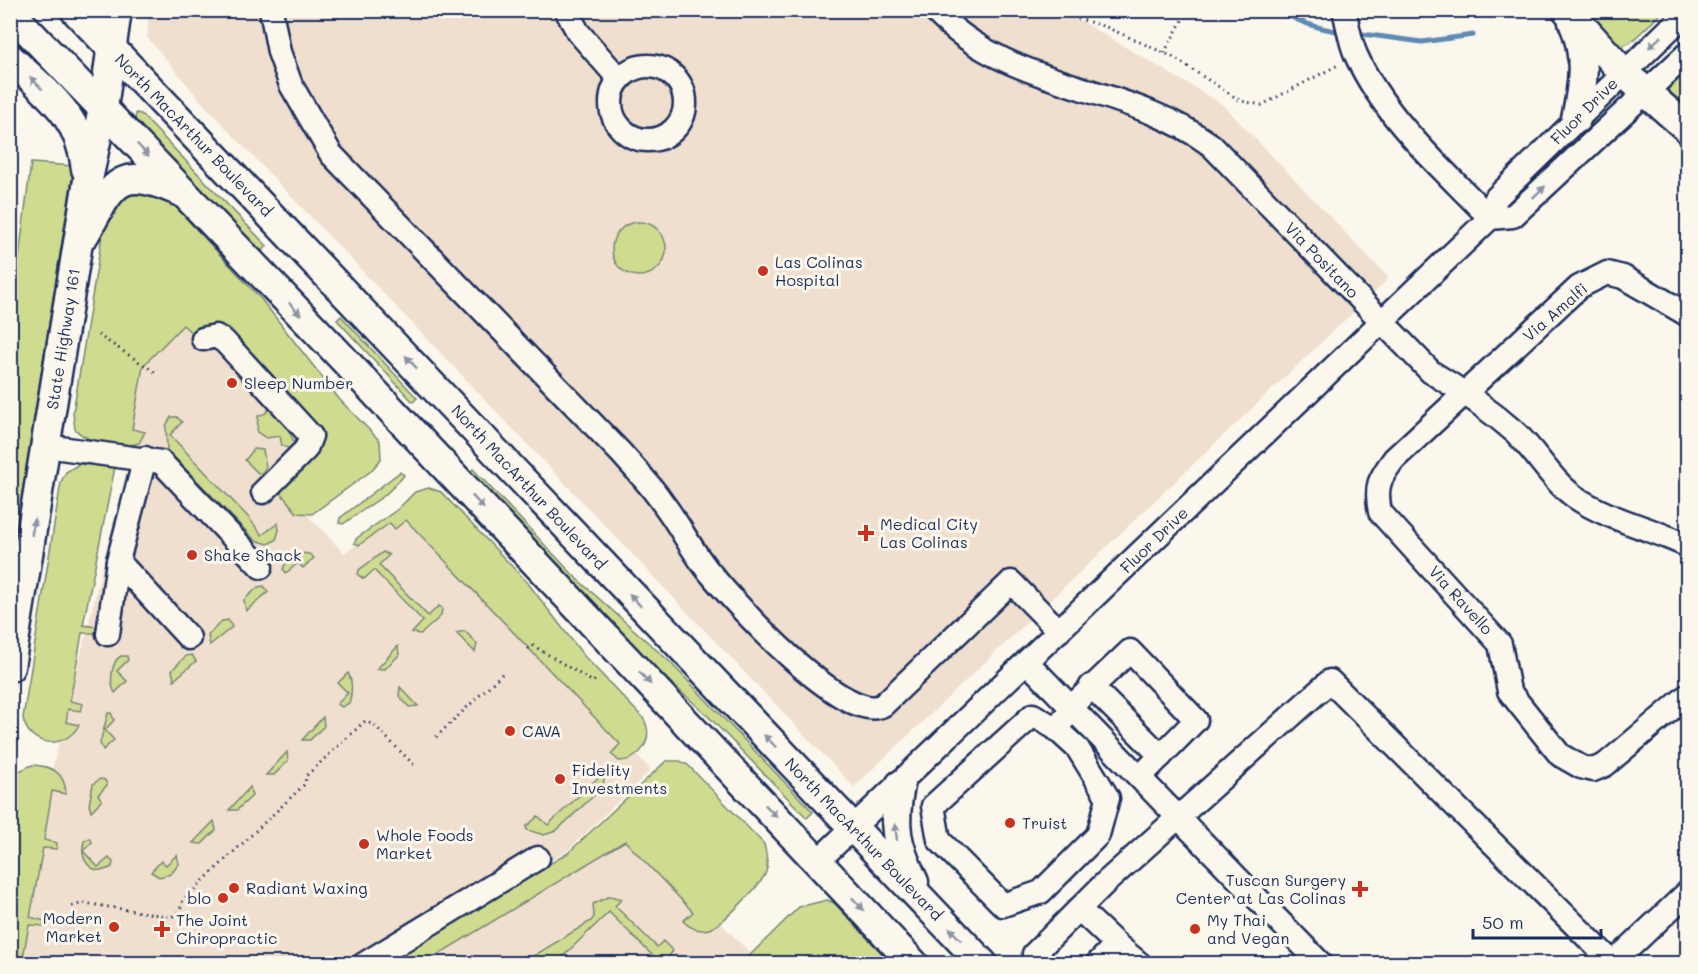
<svg xmlns="http://www.w3.org/2000/svg" width="1698" height="974" viewBox="0 0 1698 974" font-family="Mali,sans-serif">
	<rect width="100%" height="100%" fill="#fbf7ec"/>
	<filter id="ink" filterUnits="userSpaceOnUse"><feTurbulence type="fractalNoise" baseFrequency=".0167" numOctaves="2"/><feDisplacementMap in="SourceGraphic" scale="12" xChannelSelector="R" yChannelSelector="G"/><feConvolveMatrix kernelMatrix="1 2 1 2 8 2 1 2 1" color-interpolation-filters="sRGB"/></filter>
	<g filter="url(#ink)">
		<g fill="#f0dfce">
			<polygon points="149,10 1064,11 1222,104 1389,278 854,787 207,108 147,37"/>
			<polygon points="197,312 324,438 283,490 344,553 405,514 651,770 567,851 376,963 11,964 11,935 131,452 136,371"/>
			<polygon points="630,831 760,963 402,964"/>
		</g>
		<g fill="#cfdc8f" stroke="#758676" stroke-width="1.5">
			<polygon points="1583,11 1664,11 1631,42 1621,47 1611,42"/>
			<polygon points="1687,62 1687,113 1664,92 1666,84"/>
			<polygon points="136,113 141,114 267,246 262,251 230,221 135,120"/>
			<polygon points="31,163 74,166 11,563 10,328"/>
			<path d="M146 191 173 204 261 299 340 400 380 441 381 459 371 471 312 514 297 513 279 491 312 451 224 336 193 334 183 325 143 366 132 429 145 432 139 443C122 449 87 443 75 429L73 413 104 224C110 205 127 192 146 191Z"/>
			<circle cx="639" cy="249" r="27"/>
			<polygon points="341,316 417,398 413,402 337,320"/>
			<polygon points="271,406 285,421 296,447 291,449 282,446 280,436 266,438 257,432 258,416 266,413"/>
			<polygon points="171,417 177,417 182,422 170,435 249,518 262,535 278,523 279,530 276,540 268,544 255,540 167,450 166,426"/>
			<polygon points="254,449 263,450 266,467 262,473 258,473 245,460"/>
			<path d="M79 464 115 467 83 625 97 627V633H82L70 701 83 704 81 711 68 709 66 722 79 725C65 750 29 748 23 718L61 482 66 472Z"/>
			<polygon points="473,469 577,579 669,661 813,812 807,818 705,713 651,665 468,474"/>
			<polygon points="400,472 404,475 402,478 385,495 343,524 339,523 340,518"/>
			<path d="M429 488 441 492 527 582 584 656 643 718C655 737 642 760 619 761L611 754 620 744 406 520 395 529 390 523 359 545 354 543 357 538 398 509 415 492Z"/>
			<polygon points="383,552 389,555 379,565 428,616 439,606 442,608 441,616 421,634 412,633 423,621 374,570 364,579 358,575 359,570"/>
			<polygon points="301,553 309,554 314,558 303,568 298,563 286,573 283,569 286,563"/>
			<polygon points="264,586 268,592 246,611 244,600 258,587"/>
			<polygon points="228,620 232,627 210,645 208,635 222,621"/>
			<polygon points="465,631 477,644 475,652 456,633"/>
			<polygon points="398,646 399,655 385,669 377,669"/>
			<polygon points="192,655 196,661 174,680 172,670 186,656"/>
			<path d="M121 656H127L128 660 117 671 127 681 115 693C109 683 111 661 121 656Z"/>
			<path d="M348 673C353 681 352 694 349 703L342 707 337 704 348 693 338 683Z"/>
			<polygon points="400,687 418,706 409,707 399,696"/>
			<polygon points="108,713 111,713 114,720 105,730 114,740 103,750 100,743"/>
			<polygon points="323,717 324,726 310,740 302,740"/>
			<polygon points="287,752 288,761 274,775 266,775"/>
			<path d="M666 761H680L688 765 764 844C766 854 769 862 766 872 762 884 721 926 709 929 699 932 690 928 683 921L693 912 625 841 424 963 384 964 568 853Z"/>
			<path d="M32 765C52 766 65 772 66 794L52 791 44 840 57 843V849L43 848 30 917 45 921V926L29 925 22 963H11V790L19 771Z"/>
			<polygon points="601,775 604,779 603,787 556,831 544,835 527,830 526,827 538,816 548,825"/>
			<polygon points="100,779 105,780 107,785 98,795 102,800 91,811 89,805 93,784"/>
			<polygon points="250,787 252,796 237,810 229,810"/>
			<polygon points="214,821 216,830 202,844 193,843"/>
			<path d="M90 838 92 842 83 851 98 867 109 858 113 862 112 867C92 877 79 861 84 841Z"/>
			<polygon points="177,855 179,864 171,874 159,877 151,872 161,861 166,865"/>
			<polygon points="610,896 622,899 615,906 657,947 663,941 673,951 664,963 660,963 609,912 556,963 522,963 591,921 594,917 593,904"/>
			<polygon points="827,900 834,903 891,963 742,963 799,907"/>
		</g>
		<g fill="none" stroke-linecap="round" stroke-linejoin="round">
			<g stroke="#5f8ab4" stroke-width="5">
				<path d="M1280 10C1298 23 1321 29 1343 32"/>
				<polyline points="1355,33 1422,42 1473,35"/>
			</g>
			<g stroke="#1b2f5e" stroke-width="27">
				<g id="minor">
					<path d="M271 10 279 52 291 85 331 154 621 453C635 469 650 484 662 502 680 525 692 552 711 574 735 604 846 726 883 705L1011 582 1059 631"/>
					<polyline points="566,10 578,32 619,79"/>
					<path d="M934 10C1008 90 1126 83 1211 145L1431 372C1461 390 1490 410 1516 433 1537 453 1551 480 1575 497 1609 520 1651 528 1688 546"/>
					<path d="M1344 10C1348 25 1350 42 1356 55 1385 119 1442 168 1490 218"/>
					<circle cx="648" cy="103" r="37"/>
					<polyline points="1490,218 1513,216 1688,53"/>
					<path d="M1688 315 1623 277 1607 273 1579 287 1394 459C1379 479 1375 486 1380 512L1500 644 1509 691 1560 755 1581 767 1593 770 1605 765 1688 695"/>
					<polyline points="203,339 216,336 225,342 311,436 306,449 263,492"/>
					<polyline points="46,446 161,462 261,567"/>
					<polyline points="118,561 189,638"/>
					<polyline points="108,634 118,561 145,458"/>
					<polyline points="1027,662 1321,964"/>
					<polyline points="1091,686 1161,756"/>
					<polyline points="1071,707 1130,651 1196,720 1140,777"/>
					<polyline points="1055,728 1078,749 1108,798 1098,835 1041,892 1003,905 939,840 933,806 1033,715 1055,728 1073,710"/>
					<polyline points="818,861 1490,218 1496,198 1688,11"/>
					<polyline points="1079,909 1116,944 1097,964"/>
					<polyline points="1116,944 1140,964"/>
					<polyline points="1034,954 1104,884 1330,681 1614,964"/>
					<polyline points="364,964 538,858"/>
					<polyline points="1612,964 1688,892"/>
				</g>
			</g>
			<g stroke="#1b2f5e" stroke-width="33">
				<g id="major">
					<polyline points="75,10 983,964"/>
					<polyline points="1567,10 1623,72 1688,129"/>
					<polyline points="10,12 332,347 914,964"/>
					<path d="M1573 22C1588 54 1583 86 1576 119"/>
					<path d="M10 58C47 94 80 114 86 169"/>
					<path d="M85 234C113 184 118 164 178 191"/>
					<polyline points="10,667 88,180 103,108 117,10"/>
					<path d="M900 785C892 826 896 845 914 882"/>
				</g>
			</g>
			<g stroke="#1b2f5e" stroke-width="3" stroke-dasharray="1.5 4.5" stroke-linecap="butt">
				<polyline points="1049,10 1106,27 1171,56 1241,101 1262,105 1338,65"/>
				<polyline points="1164,53 1188,10"/>
				<polyline points="98,335 155,372"/>
				<polyline points="528,649 532,645 593,682 597,678"/>
				<polyline points="436,737 504,672"/>
				<polyline points="72,906 84,903 172,917 180,910 183,900 305,784 306,776 365,721 374,725 415,766"/>
			</g>
			<use href="#minor" stroke="#fbf7ec" stroke-width="22"/>
			<use href="#major" stroke="#fbf7ec" stroke-width="28"/>
		</g>
		<defs><path id="oneway-solid" d="M-6-.8H1V-3.2L6.5 0L1 3.2V.8H-6Z" transform="scale(1.5)"/></defs>
		<g fill="#8b93a5">
			<use href="#oneway-solid" transform="translate(1655 42) rotate(137)"/>
			<use href="#oneway-solid" transform="translate(36 83) rotate(-135)"/>
			<use href="#oneway-solid" transform="translate(143 150) rotate(46)"/>
			<use href="#oneway-solid" transform="translate(1539 192) rotate(-43)"/>
			<use href="#oneway-solid" transform="translate(295 309) rotate(46)"/>
			<use href="#oneway-solid" transform="translate(411 362) rotate(-133)"/>
			<use href="#oneway-solid" transform="translate(478 502) rotate(47)"/>
			<use href="#oneway-solid" transform="translate(33 527) rotate(-81)"/>
			<use href="#oneway-solid" transform="translate(635 600) rotate(-133)"/>
			<use href="#oneway-solid" transform="translate(645 678) rotate(47)"/>
			<use href="#oneway-solid" transform="translate(770 741) rotate(-134)"/>
			<use href="#oneway-solid" transform="translate(771 811) rotate(47)"/>
			<use href="#oneway-solid" transform="translate(896 832) rotate(-97)"/>
			<use href="#oneway-solid" transform="translate(858 904) rotate(47)"/>
			<use href="#oneway-solid" transform="translate(955 934) rotate(-134)"/>
		</g>
	</g>
	<g fill="#c8321e" stroke="#fbf7ec" stroke-width="2">
		<circle cx="763" cy="271" r="6"/>
		<circle cx="232" cy="383" r="6"/>
		<path d="M863 524h6v6h6v6h-6v6h-6v-6h-6v-6h6z"/>
		<circle cx="192" cy="555" r="6"/>
		<circle cx="510" cy="731" r="6"/>
		<circle cx="560" cy="779" r="6"/>
		<circle cx="1010" cy="823" r="6"/>
		<circle cx="364" cy="844" r="6"/>
		<circle cx="234" cy="888" r="6"/>
		<path d="M1357 880h6v6h6v6h-6v6h-6v-6h-6v-6h6z"/>
		<circle cx="223" cy="898" r="6"/>
		<circle cx="114" cy="927" r="6"/>
		<path d="M159 920h6v6h6v6h-6v6h-6v-6h-6v-6h6z"/>
		<circle cx="1195" cy="929" r="6"/>
	</g>
	<g text-anchor="middle" stroke-width="6" stroke-linejoin="round" paint-order="stroke">
		<g font-size="16" fill="#1b2f5e" stroke="#fbf7ec">
			<text transform="translate(1584 111) rotate(-45)" y="6">Fluor Drive</text>
			<text transform="translate(194 135) rotate(46)" y="6">North MacArthur Boulevard</text>
			<text transform="translate(1322 260) rotate(46)" y="6">Via Positano</text>
			<text transform="translate(1555 312) rotate(-41)" y="6">Via Amalfi</text>
			<text transform="translate(63 339) rotate(-81)" y="6">State Highway 161</text>
			<text transform="translate(529 487) rotate(47)" y="6">North MacArthur Boulevard</text>
			<text transform="translate(1154 540) rotate(-44)" y="6">Fluor Drive</text>
			<text transform="translate(1461 600) rotate(48)" y="6">Via Ravello</text>
			<text transform="translate(864 839) rotate(46)" y="6">North MacArthur Boulevard</text>
		</g>
		<g font-size="16" fill="#1b2f5e" stroke="#fbf7ec" text-anchor="start">
			<text x="775" y="268">Las Colinas<tspan x="775" dy="18">Hospital</tspan></text>
			<text x="244" y="389">Sleep Number</text>
			<text x="880" y="530">Medical City<tspan x="880" dy="18">Las Colinas</tspan></text>
			<text x="204" y="561">Shake Shack</text>
			<text x="522" y="737">CAVA</text>
			<text x="572" y="776">Fidelity<tspan x="572" dy="18">Investments</tspan></text>
			<text x="1022" y="829">Truist</text>
			<text x="376" y="841">Whole Foods<tspan x="376" dy="18">Market</tspan></text>
			<text x="1346" y="886" text-anchor="end">Tuscan Surgery<tspan x="1346" dy="18">Center at Las Colinas</tspan></text>
			<text x="246" y="894">Radiant Waxing</text>
			<text x="211" y="904" text-anchor="end">blo</text>
			<text x="102" y="924" text-anchor="end">Modern<tspan x="102" dy="18">Market</tspan></text>
			<text x="176" y="926">The Joint<tspan x="176" dy="18">Chiropractic</tspan></text>
			<text x="1207" y="926">My Thai<tspan x="1207" dy="18">and Vegan</tspan></text>
		</g>
	</g>
	<rect width="1698" height="974" fill="none" stroke="#fbf7ec" stroke-width="36"/>
	<rect x="18" y="18" width="1662" height="938" fill="none" stroke="#1b2f5e" stroke-width="2" filter="url(#ink)"/>
	<path d="M1473 929v9h128v-9" fill="none" stroke="#1b2f5e" stroke-width="3"/>
	<text x="1482" y="929" font-size="18" fill="#1b2f5e" stroke="#fbf7ec" stroke-width="4.5" paint-order="stroke">50 m</text>
</svg>
